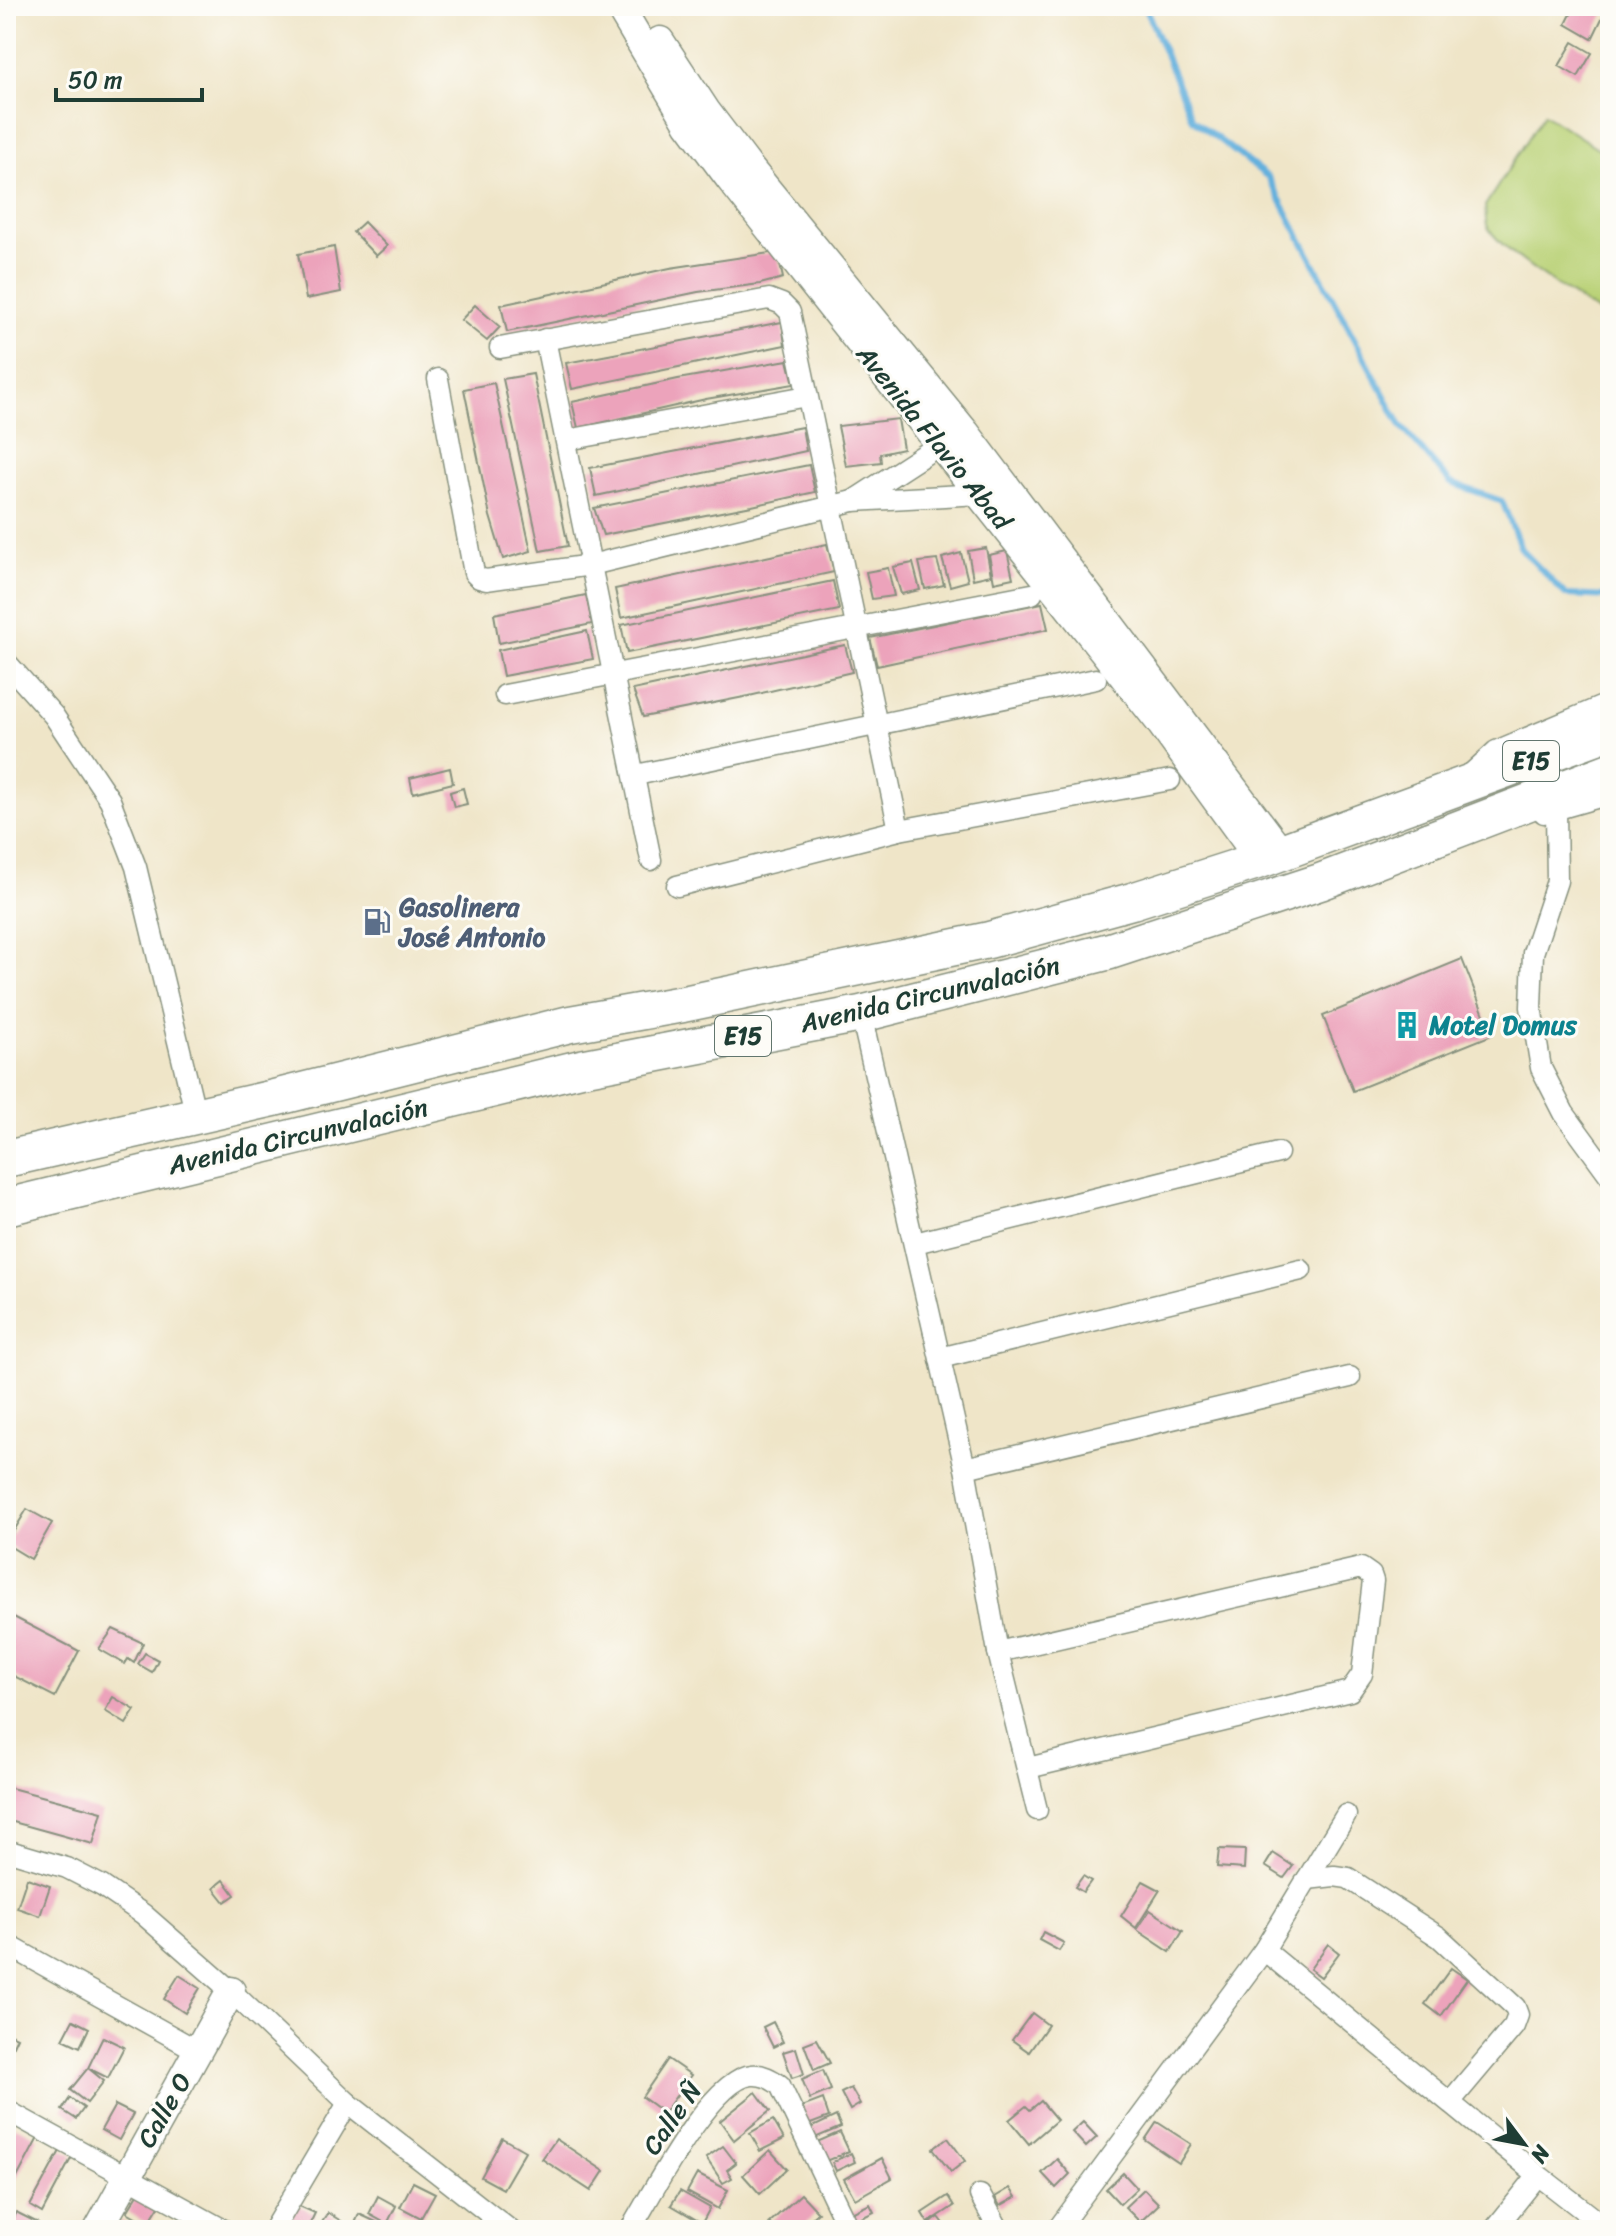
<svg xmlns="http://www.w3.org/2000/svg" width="1616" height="2236" viewBox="0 0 1616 2236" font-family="Sriracha,sans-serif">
	<rect width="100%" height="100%" fill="#fdfcf7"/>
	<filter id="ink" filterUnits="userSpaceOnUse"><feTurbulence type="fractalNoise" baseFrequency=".0125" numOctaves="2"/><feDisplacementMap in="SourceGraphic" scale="16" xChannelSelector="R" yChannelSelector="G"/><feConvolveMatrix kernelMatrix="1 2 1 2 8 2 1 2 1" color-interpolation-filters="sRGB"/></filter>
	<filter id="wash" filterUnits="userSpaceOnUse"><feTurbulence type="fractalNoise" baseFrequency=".006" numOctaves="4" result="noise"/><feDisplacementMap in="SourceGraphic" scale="32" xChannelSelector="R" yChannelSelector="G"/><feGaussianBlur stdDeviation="1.8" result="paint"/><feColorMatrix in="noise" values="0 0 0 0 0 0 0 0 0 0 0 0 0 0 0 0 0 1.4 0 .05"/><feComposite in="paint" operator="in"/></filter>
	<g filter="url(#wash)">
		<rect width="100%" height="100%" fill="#efe5c8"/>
		<path fill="#b9d176" stroke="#6c8755" stroke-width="2" d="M1544 114 1610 156V320C1583 302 1498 251 1487 225 1485 219 1486 212 1485 206Z"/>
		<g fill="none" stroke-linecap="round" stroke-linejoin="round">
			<polyline stroke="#64b0dd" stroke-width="6" points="1145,6 1192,119 1268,177 1401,426 1451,483 1502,501 1521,549 1566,595 1610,597"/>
		</g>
		<g id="blocks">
			<g fill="#eca3bb">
				<polygon points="1575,6 1608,6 1592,39 1566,24"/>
				<polygon points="1573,42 1592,53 1578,77 1559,66"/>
				<polygon points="364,222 387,246 376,256 353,232"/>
				<polygon points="334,247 341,292 306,299 298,254"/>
				<polygon points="777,252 783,278 760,284 698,292 507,332 501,305 670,268"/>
				<polygon points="475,305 500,327 487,341 461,320"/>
				<polygon points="782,322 785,345 572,389 566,363"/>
				<polygon points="788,360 794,384 706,399 578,428 572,402 678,379"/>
				<polygon points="533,374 568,546 540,551 503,379"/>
				<polygon points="494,383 531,551 503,559 490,516 464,389"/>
				<polygon points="898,419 903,449 880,454 881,462 846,466 838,426"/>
				<polygon points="802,427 806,451 596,496 590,468"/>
				<polygon points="809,465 815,492 752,506 603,535 594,508"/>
				<polygon points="827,544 834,572 621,618 615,589"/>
				<polygon points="986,548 991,575 973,579 968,551"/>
				<polygon points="1007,551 1013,578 994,582 989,555"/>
				<polygon points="961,553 968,581 950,586 942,558"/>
				<polygon points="937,560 944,585 925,589 919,562"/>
				<polygon points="913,563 920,590 901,594 893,567"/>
				<polygon points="888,568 894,596 872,599 866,572"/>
				<polygon points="833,581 839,610 627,653 621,625"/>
				<polygon points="586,595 592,624 499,643 494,614"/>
				<polygon points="1042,603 1048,629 877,666 870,638"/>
				<polygon points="587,631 593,659 503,676 498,650"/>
				<polygon points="845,645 852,672 749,696 643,717 633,690"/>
				<polygon points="450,768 453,783 413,793 410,778"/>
				<polygon points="463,788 467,804 454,807 450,792"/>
				<polygon points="1462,959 1492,1035 1353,1091 1323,1016"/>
				<polygon points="27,1509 52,1523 31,1559 6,1544"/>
				<polygon points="6,1613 79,1651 55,1697 6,1672"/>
				<polygon points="113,1629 143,1643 134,1663 128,1659 125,1664 99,1649"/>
				<polygon points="145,1653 158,1660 152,1672 138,1664"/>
				<polygon points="113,1697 135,1710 126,1724 105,1711"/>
				<polygon points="11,1788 102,1812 93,1844 6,1820 6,1806"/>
				<polygon points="1219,1849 1245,1850 1244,1869 1217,1867"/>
				<polygon points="1273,1853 1293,1866 1284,1878 1265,1866"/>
				<polygon points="1083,1876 1091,1881 1083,1892 1075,1887"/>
				<polygon points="27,1878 50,1886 40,1916 17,1908"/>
				<polygon points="224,1880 235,1895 225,1902 214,1888"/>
				<polygon points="1143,1881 1160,1890 1136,1928 1121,1916"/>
				<polygon points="1150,1910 1183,1931 1170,1952 1137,1930"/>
				<polygon points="1043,1932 1064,1943 1059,1951 1039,1940"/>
				<polygon points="1328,1944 1339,1953 1321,1977 1310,1969"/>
				<polygon points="1451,1968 1467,1979 1441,2016 1425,2004"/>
				<polygon points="179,1975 200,1988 185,2013 164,1999"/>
				<polygon points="1032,2013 1048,2025 1029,2052 1012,2040"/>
				<polygon points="73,2020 89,2028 80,2047 63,2039"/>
				<polygon points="773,2022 783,2042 773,2047 763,2027"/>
				<polygon points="6,2032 17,2037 6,2061"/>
				<polygon points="103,2037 124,2047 108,2078 88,2068 104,2081 87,2103 70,2090 88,2068"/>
				<polygon points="817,2039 830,2063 814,2070 804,2044"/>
				<polygon points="796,2048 804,2074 792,2078 783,2052"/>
				<polygon points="668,2059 691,2075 664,2113 642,2097"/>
				<polygon points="823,2070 831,2090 810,2099 802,2079"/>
				<polygon points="851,2088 860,2104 850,2110 841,2093"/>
				<polygon points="756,2092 770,2111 734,2140 720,2121"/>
				<polygon points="70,2098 84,2108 76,2119 62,2110"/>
				<polygon points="823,2099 829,2117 808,2125 802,2107"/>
				<polygon points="1041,2101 1057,2120 1029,2144 1009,2120 1026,2106 1030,2110"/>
				<polygon points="115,2105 133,2114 119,2140 101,2130"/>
				<polygon points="836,2116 841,2127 815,2138 811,2128"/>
				<polygon points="773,2120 784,2139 760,2151 750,2133"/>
				<polygon points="1083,2122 1097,2137 1086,2147 1072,2132"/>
				<polygon points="1157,2122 1191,2144 1179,2163 1145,2140"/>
				<polygon points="16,2126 38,2138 10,2191 6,2189 6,2145"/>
				<polygon points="840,2132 849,2151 826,2161 817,2142"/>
				<polygon points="502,2138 525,2151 503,2189 481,2177"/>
				<polygon points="948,2138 965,2161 951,2172 933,2149"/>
				<polygon points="556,2139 604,2171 591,2191 542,2159"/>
				<polygon points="723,2146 736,2163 727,2170 732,2178 723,2183 706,2158"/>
				<polygon points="61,2149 73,2155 42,2213 30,2206"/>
				<polygon points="770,2150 787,2169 760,2194 743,2175"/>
				<polygon points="851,2153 855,2162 836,2171 832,2162"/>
				<polygon points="882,2158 892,2178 855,2199 844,2179"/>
				<polygon points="1057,2159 1070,2174 1056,2188 1042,2173"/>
				<polygon points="1123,2173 1137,2188 1120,2204 1106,2189"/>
				<polygon points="697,2174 728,2190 718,2209 687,2192"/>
				<polygon points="413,2182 435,2193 421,2218 400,2207"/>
				<polygon points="1010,2188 1016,2197 1000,2206 995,2197"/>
				<polygon points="1144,2189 1159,2204 1140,2222 1125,2207"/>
				<polygon points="680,2191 710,2208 702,2223 671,2205"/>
				<polygon points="138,2194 159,2206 148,2224 127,2212"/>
				<polygon points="801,2194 818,2212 799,2230 775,2230 769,2223"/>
				<polygon points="378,2196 396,2206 387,2224 369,2214"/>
				<polygon points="948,2196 954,2206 928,2223 922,2213"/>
				<polygon points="870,2204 874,2212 851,2223 847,2215"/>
				<polygon points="297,2205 315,2213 307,2230 287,2228"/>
				<polygon points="16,2212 38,2223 34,2230 6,2230"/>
				<polygon points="328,2213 346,2224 342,2230 317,2230"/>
				<polygon points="359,2214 385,2226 383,2230 352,2230"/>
				<polygon points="939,2217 949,2230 922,2230"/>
				<polygon points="121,2221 138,2230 116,2230"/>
			</g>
		</g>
	</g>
	<g filter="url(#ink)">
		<use href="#blocks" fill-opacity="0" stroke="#87917e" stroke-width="2"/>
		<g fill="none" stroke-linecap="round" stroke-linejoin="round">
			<g stroke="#87917e" stroke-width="23">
				<g id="street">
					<polyline points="545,339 651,860"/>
					<polyline points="500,348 769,299 782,304 790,312 899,830"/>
					<polyline points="438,379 474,573 479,578 486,580 591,565 853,501 981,494 988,490"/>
					<polyline points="567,440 807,396"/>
					<polyline points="853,501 950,438"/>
					<polyline points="6,662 54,716 110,800 136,867 196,1116"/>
					<polyline points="505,695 1032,594"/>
					<polyline points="1472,773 1496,751 1610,703"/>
					<polyline points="636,775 1096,679"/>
					<polyline points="1556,810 1557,881 1533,953 1531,1007 1541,1068 1564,1113 1610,1176"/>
					<polyline points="1544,813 1610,794"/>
					<polyline points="677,886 899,830 1170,780"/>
					<polyline points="861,1014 965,1468 998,1652 1037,1810"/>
					<polyline points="915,1243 1278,1153"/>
					<polyline points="940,1358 1301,1270"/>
					<polyline points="965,1468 1350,1377"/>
					<polyline points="998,1652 1361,1568 1371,1575 1373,1581 1362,1674 1350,1691 1028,1768"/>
					<polyline points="6,1850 67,1868 102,1886 143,1914 231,1991 348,2103 510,2230"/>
					<polyline points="1307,1879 1334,1876 1348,1878 1439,1937 1515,2007 1518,2015 1514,2026 1450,2102"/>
					<polyline points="6,1944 198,2051"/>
					<polyline points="1264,1950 1538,2175 1494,2230"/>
					<polyline points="6,2110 224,2230"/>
					<polyline points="1538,2175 1609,2230"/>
					<polyline points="980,2195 999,2230"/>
					<polyline points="273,2230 348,2103"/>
					<path d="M630 2230C651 2196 711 2078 752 2075 763 2074 771 2079 780 2085L849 2230"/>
					<polyline points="1057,2230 1264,1950 1346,1815"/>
				</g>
			</g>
			<g stroke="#87917e" stroke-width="31">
				<g id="secondary">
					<polyline points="619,6 689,124 730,179 1159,721 1260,860"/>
					<polyline points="660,41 706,111 747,165 965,432 1282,853"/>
					<polyline points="98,2230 231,1991"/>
				</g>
			</g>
			<g stroke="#87917e" stroke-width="39">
				<g id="highway">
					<polyline points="6,1159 274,1098 570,1024 683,1004 989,940 1132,901 1260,860 1610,731"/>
					<polyline points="6,1207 581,1068 861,1014 1110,951 1320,882 1610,771"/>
				</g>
			</g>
			<use href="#street" stroke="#fff" stroke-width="20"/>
			<use href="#secondary" stroke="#fff" stroke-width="28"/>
			<use href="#highway" stroke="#fff" stroke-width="36"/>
		</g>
	</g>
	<defs>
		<g id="fuel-bare" transform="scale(2.16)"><path d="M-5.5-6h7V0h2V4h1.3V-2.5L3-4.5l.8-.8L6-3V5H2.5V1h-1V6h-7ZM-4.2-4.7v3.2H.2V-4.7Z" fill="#5c6f8a" stroke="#fdfcf7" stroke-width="2.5" paint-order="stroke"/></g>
		<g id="building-bare" transform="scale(2.16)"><path d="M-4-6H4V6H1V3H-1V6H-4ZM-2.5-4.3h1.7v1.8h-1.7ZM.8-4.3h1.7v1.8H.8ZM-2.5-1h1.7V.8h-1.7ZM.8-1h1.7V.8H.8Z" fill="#0f9aa8" stroke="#fdfcf7" stroke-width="2.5" paint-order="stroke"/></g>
	</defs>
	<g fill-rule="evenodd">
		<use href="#fuel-bare" x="377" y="922"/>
		<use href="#building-bare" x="1407" y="1025"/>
	</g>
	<g text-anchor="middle" stroke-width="6" stroke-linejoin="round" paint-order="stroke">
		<g fill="#fdfcf7" stroke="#62766e" stroke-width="2">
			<rect x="1503" y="741" width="56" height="40" rx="6"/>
			<rect x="715" y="1016" width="56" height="40" rx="6"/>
		</g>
		<g font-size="24" font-weight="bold" fill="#1f3d34">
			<text x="1531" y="769">E15</text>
			<text x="743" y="1044">E15</text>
		</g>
		<g font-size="26" fill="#1f3d34" stroke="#fdfcf7">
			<text transform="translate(934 437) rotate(51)" y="9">Avenida Flavio Abad</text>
			<text transform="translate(930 994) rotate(-13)" y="9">Avenida Circunvalación</text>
			<text transform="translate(298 1136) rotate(-13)" y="9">Avenida Circunvalación</text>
			<text transform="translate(164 2110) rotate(-60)" y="9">Calle O</text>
			<text transform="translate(672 2118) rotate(-55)" y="9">Calle Ñ</text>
		</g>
		<g font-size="26" font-weight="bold" fill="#4e5e75" stroke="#fdfcf7" text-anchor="start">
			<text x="399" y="916">Gasolinera<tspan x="399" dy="30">José Antonio</tspan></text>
		</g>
		<g font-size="26" font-weight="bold" fill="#0d838f" stroke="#fdfcf7" text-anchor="start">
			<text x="1429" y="1034">Motel Domus</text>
		</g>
	</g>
	<rect width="1616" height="2236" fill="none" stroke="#fdfcf7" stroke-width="32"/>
	<g transform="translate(1524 2144) rotate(122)" stroke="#fdfcf7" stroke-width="6" paint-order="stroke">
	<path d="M0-6L14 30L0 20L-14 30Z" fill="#1f3d34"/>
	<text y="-12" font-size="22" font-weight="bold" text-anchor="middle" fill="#1f3d34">N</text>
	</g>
	<path d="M56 88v12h146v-12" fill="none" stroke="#1f3d34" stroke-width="4"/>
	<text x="68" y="88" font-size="24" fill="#1f3d34" stroke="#fdfcf7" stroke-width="6" paint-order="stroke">50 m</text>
</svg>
